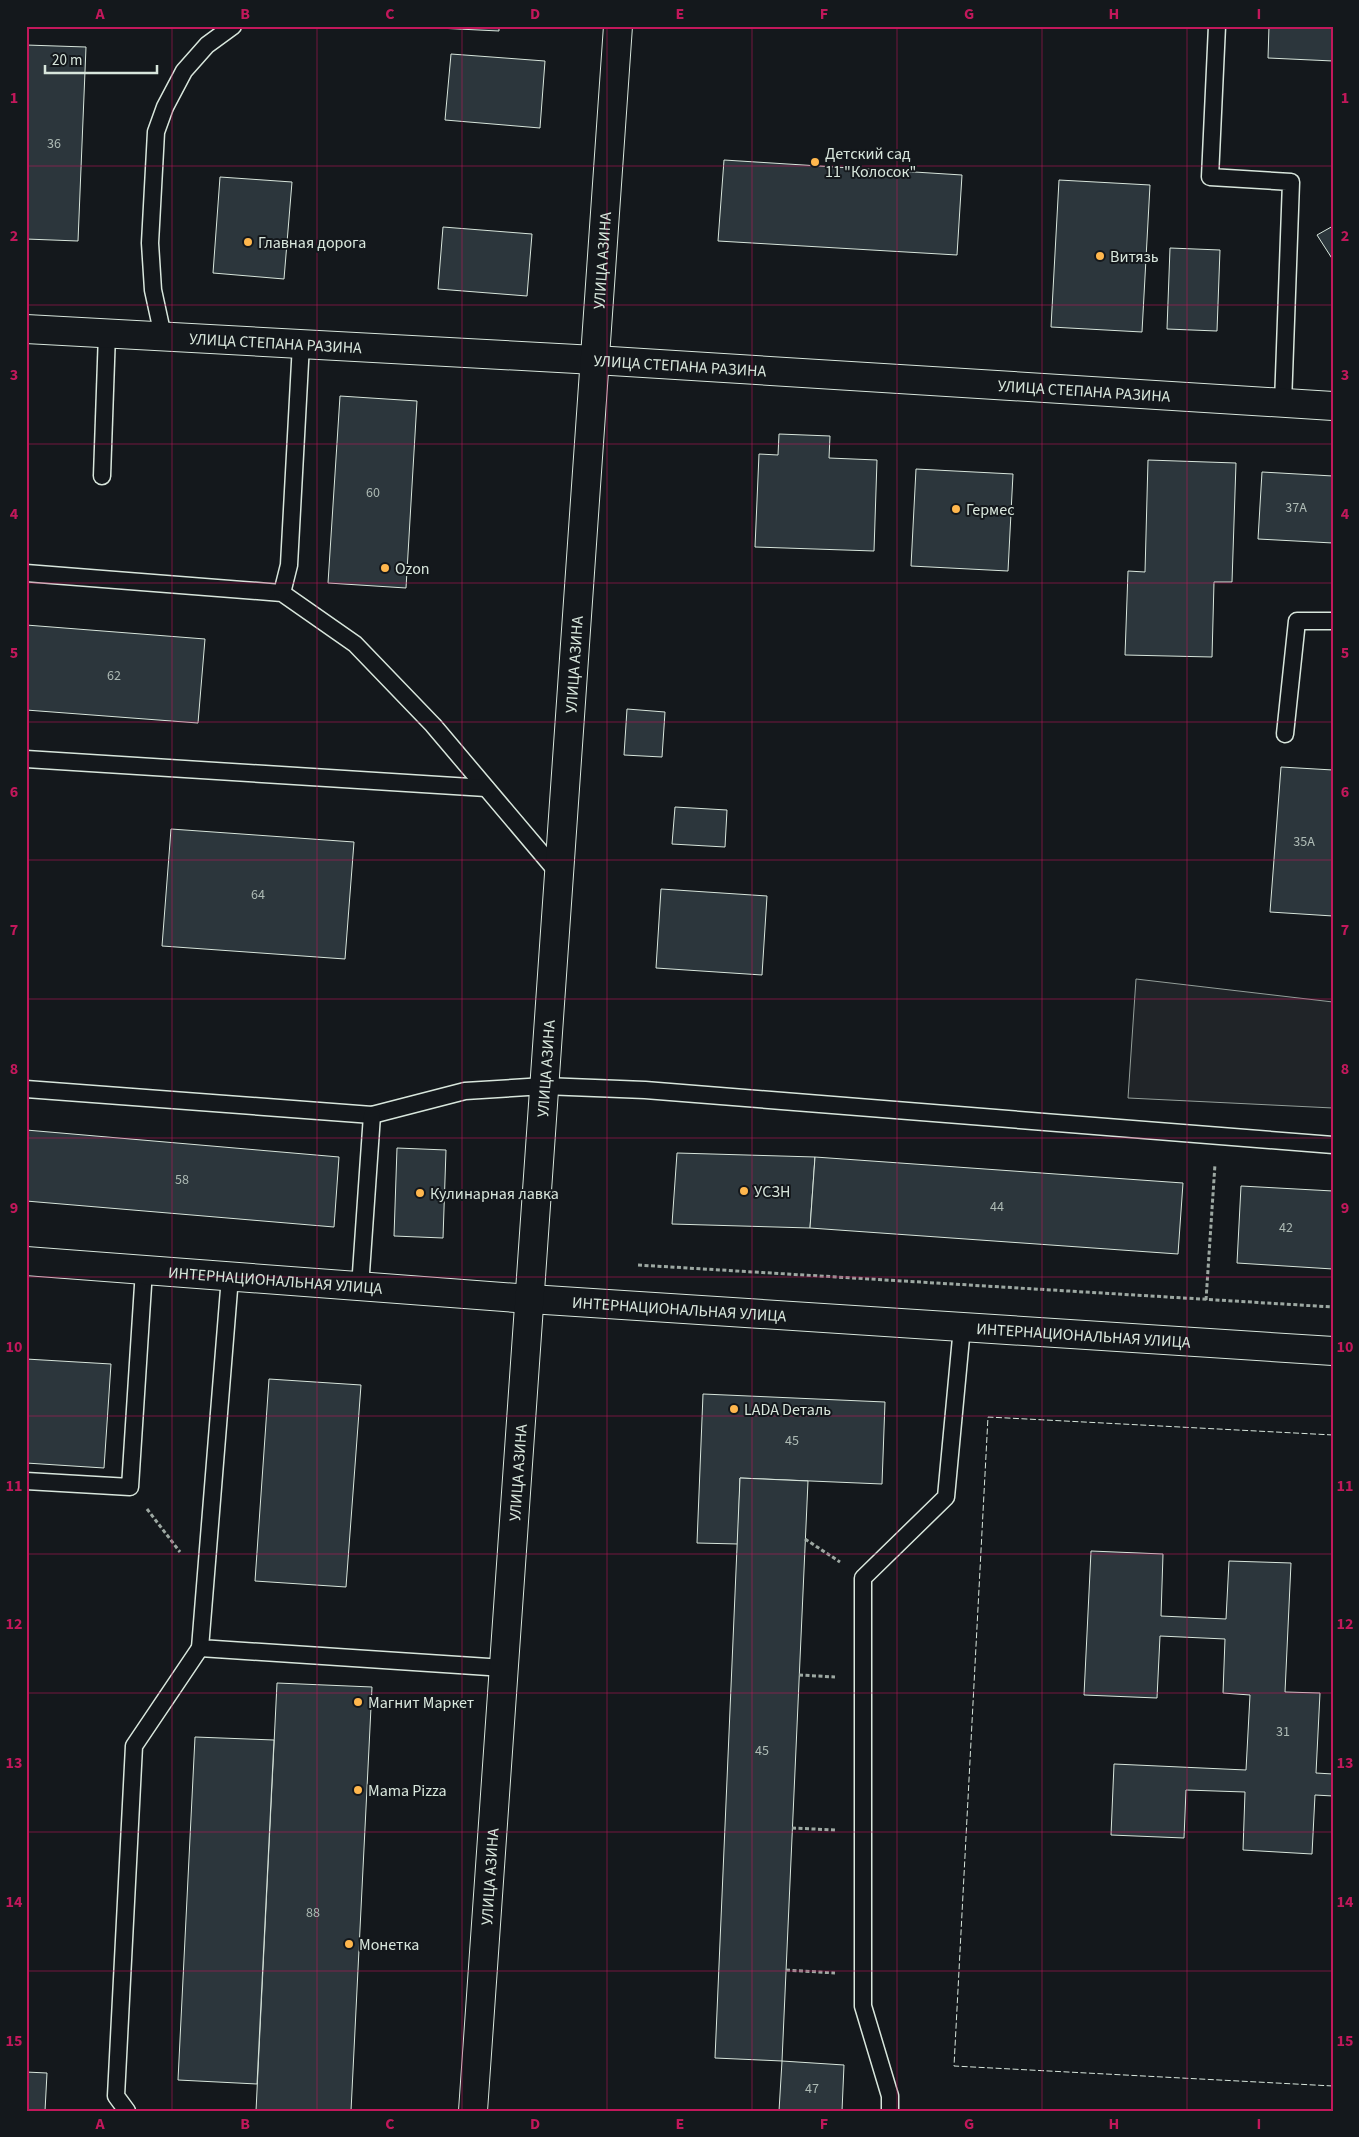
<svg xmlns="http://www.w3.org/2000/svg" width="1359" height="2137" viewBox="0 0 1359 2137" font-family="'Source Sans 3',sans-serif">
	<rect width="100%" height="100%" fill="#14181c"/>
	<polygon fill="#202428" stroke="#939e99" points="1136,979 1333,1002 1333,1108 1128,1098"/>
	<g fill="#2c363c" stroke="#d8e6dc">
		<polygon points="397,26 499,26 499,31"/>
		<polygon points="1269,26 1333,26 1333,61 1268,58"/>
		<polygon points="26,45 86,47 78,241 26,239"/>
		<polygon points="451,54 545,61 540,128 445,120"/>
		<polygon points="724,160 962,175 957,255 718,241"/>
		<polygon points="220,177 292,182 284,279 213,273"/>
		<polygon points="1059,180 1150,185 1142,332 1051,327"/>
		<polygon points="1333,226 1333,260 1317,235"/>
		<polygon points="443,227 532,234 527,296 438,289"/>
		<polygon points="1170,248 1220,250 1217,331 1167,329"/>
		<polygon points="340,396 417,401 406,588 328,583"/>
		<polygon points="779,434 830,436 829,458 877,460 874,551 755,547 759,454 778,455"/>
		<polygon points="1148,460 1236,463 1232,582 1214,582 1212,657 1125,655 1128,571 1145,572"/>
		<polygon points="916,469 1013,474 1008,571 911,566"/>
		<polygon points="1262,472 1333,476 1333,543 1258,539"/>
		<polygon points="26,625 205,639 198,723 26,710"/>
		<polygon points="627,709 665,712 662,757 624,755"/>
		<polygon points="1281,767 1333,770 1333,916 1270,912"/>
		<polygon points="675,807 727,810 725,847 672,844"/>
		<polygon points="171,829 354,842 345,959 162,946"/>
		<polygon points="661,889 767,896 762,975 656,968"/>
		<polygon points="26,1130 339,1157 334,1227 26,1201"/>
		<polygon points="397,1148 446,1150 443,1238 394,1236"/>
		<polygon points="677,1153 815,1157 810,1228 672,1224"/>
		<polygon points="815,1157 1183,1183 1178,1254 810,1228"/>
		<polygon points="1241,1186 1333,1191 1333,1269 1237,1263"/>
		<polygon points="26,1359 111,1364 104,1468 26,1463"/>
		<polygon points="269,1379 361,1385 346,1587 255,1581"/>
		<polygon points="703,1394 885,1402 882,1484 740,1478 738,1544 697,1543"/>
		<polygon points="740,1478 808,1481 782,2061 715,2058"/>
		<polygon points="1091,1551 1163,1554 1161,1616 1226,1619 1229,1561 1291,1563 1285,1692 1320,1693 1316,1773 1333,1774 1333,1796 1315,1795 1312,1854 1243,1850 1245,1792 1186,1790 1184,1838 1111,1835 1114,1764 1246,1770 1250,1695 1223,1693 1225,1639 1160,1636 1157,1698 1084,1695"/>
		<polygon points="277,1683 372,1687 351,2111 256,2111"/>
		<polygon points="195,1737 274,1740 257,2084 178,2080"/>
		<polygon points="782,2061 844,2065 842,2111 779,2111"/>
		<polygon points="26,2072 47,2073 45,2111 26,2111"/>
	</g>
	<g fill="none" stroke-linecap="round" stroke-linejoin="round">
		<g stroke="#d8e6dc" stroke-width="19">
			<g id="lane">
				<polyline points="1217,26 1210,177 1291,182 1283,403"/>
				<polyline points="163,336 153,290 150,243 156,132 165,107 184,71 207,45 233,26"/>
				<polyline points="102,476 107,333"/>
				<polyline points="26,573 282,593 355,644 433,725 559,874"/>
				<polyline points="282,593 289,565 301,344"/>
				<polyline points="1285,734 1297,621 1333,621"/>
				<polyline points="26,759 486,788"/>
				<polyline points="26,1089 372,1115 465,1091 544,1086 645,1090 1333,1145"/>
				<polyline points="230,1277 200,1648 504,1668"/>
				<polyline points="360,1287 372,1115"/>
				<polyline points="26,1481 130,1487 144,1270"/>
				<polyline points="127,2111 116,2096 134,1746 200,1648"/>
				<polyline points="890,2111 890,2096 863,2006 863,1578 946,1497 962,1327"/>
			</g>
		</g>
		<g stroke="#d8e6dc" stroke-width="30">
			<g id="street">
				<path id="s1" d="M26 329 595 360 1333 406"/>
				<path id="s2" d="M26 1261 530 1299 1333 1351"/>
			</g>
		</g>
		<g stroke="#d8e6dc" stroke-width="30">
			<g id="secondary">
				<path id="s3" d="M473 2111 618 26"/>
			</g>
		</g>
		<g stroke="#9da8a2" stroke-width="3" stroke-dasharray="4 2.5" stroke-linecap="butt">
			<polyline points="638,1265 1333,1307"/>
			<polyline points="1206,1300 1215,1164"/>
			<polyline points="147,1509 180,1552"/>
			<polyline points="805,1539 840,1562"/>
			<polyline points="799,1675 835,1677"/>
			<polyline points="792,1828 835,1830"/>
			<polyline points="786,1970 835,1973"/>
		</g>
		<use href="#lane" stroke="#14181c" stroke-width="16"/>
		<use href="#street" stroke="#14181c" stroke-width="28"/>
		<use href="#secondary" stroke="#14181c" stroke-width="28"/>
		<polyline stroke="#d8e6dc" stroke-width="1" stroke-dasharray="6 2.5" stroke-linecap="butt" points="1333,1435 988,1417 954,2066 1333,2086"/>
	</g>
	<path fill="none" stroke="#c2185b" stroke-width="1" stroke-opacity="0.55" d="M172 26V2111M317 26V2111M462 26V2111M607 26V2111M752 26V2111M897 26V2111M1042 26V2111M1187 26V2111M26 166H1333M26 305H1333M26 444H1333M26 583H1333M26 722H1333M26 860H1333M26 999H1333M26 1138H1333M26 1277H1333M26 1416H1333M26 1554H1333M26 1693H1333M26 1832H1333M26 1971H1333"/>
	<g fill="#ffb74d" stroke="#14181c" stroke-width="2">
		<circle cx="815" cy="162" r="5"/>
		<circle cx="248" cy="242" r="5"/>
		<circle cx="1100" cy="256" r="5"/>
		<circle cx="956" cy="509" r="5"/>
		<circle cx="385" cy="568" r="5"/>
		<circle cx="744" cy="1191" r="5"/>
		<circle cx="420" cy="1193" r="5"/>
		<circle cx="734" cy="1409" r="5"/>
		<circle cx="358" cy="1702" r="5"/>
		<circle cx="358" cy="1790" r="5"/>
		<circle cx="349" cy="1944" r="5"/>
	</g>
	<g text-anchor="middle" stroke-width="4" stroke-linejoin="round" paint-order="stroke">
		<g font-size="14" fill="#adbab4">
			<text x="54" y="148">36</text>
			<text x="373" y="497">60</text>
			<text x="1296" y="512">37А</text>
			<text x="114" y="680">62</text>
			<text x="1304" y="846">35А</text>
			<text x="258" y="899">64</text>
			<text x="182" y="1184">58</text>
			<text x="997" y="1211">44</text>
			<text x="1286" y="1232">42</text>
			<text x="792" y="1445">45</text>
			<text x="1283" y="1736">31</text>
			<text x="762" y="1755">45</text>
			<text x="313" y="1917">88</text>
			<text x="812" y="2093">47</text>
		</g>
		<g font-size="16" fill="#d8e6dc" stroke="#14181c" text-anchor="start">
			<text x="825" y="159">Детский сад<tspan x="825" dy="18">11 "Колосок"</tspan></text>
			<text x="258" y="248">Главная дорога</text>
			<text x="1110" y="262">Витязь</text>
			<text x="966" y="515">Гермес</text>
			<text x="395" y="574">Ozon</text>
			<text x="754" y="1197">УСЗН</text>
			<text x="430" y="1199">Кулинарная лавка</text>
			<text x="744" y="1415">LADA Dеталь</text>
			<text x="368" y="1708">Магнит Маркет</text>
			<text x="368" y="1796">Mama Pizza</text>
			<text x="359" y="1950">Монетка</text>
		</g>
		<g font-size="16" fill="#d8e6dc" stroke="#14181c">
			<text dy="6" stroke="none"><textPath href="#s3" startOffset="1855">УЛИЦА АЗИНА</textPath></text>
			<text dy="6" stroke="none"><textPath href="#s1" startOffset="250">УЛИЦА СТЕПАНА РАЗИНА</textPath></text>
			<text dy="6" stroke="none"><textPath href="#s1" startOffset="655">УЛИЦА СТЕПАНА РАЗИНА</textPath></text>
			<text dy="6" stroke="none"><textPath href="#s1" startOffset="1060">УЛИЦА СТЕПАНА РАЗИНА</textPath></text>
			<text dy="6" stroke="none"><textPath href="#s3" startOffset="1450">УЛИЦА АЗИНА</textPath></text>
			<text dy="6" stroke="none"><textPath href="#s3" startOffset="1045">УЛИЦА АЗИНА</textPath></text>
			<text dy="6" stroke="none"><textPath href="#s2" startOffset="250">ИНТЕРНАЦИОНАЛЬНАЯ УЛИЦА</textPath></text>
			<text dy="6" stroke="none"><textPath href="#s2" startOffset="655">ИНТЕРНАЦИОНАЛЬНАЯ УЛИЦА</textPath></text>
			<text dy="6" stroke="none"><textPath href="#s2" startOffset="1060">ИНТЕРНАЦИОНАЛЬНАЯ УЛИЦА</textPath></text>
			<text dy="6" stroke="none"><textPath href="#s3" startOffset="640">УЛИЦА АЗИНА</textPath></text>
			<text dy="6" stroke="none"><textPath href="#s3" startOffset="235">УЛИЦА АЗИНА</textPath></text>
		</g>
	</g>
	<rect width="1359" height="2137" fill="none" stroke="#14181c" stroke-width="55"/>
	<path d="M45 65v8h112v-8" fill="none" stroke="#d8e6dc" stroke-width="2.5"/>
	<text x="52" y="65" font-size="15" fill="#d8e6dc" stroke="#14181c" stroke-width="4" paint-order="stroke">20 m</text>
	<rect x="28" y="28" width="1304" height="2082" fill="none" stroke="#c2185b" stroke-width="2"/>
	<g font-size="16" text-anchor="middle" font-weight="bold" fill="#c2185b">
		<text x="100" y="19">A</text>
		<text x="245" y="19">B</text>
		<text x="390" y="19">C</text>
		<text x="535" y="19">D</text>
		<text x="680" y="19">E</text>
		<text x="824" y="19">F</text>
		<text x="969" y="19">G</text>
		<text x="1114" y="19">H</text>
		<text x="1259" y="19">I</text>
		<text x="14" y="103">1</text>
		<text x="1345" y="103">1</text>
		<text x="14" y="241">2</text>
		<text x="1345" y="241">2</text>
		<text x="14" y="380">3</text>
		<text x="1345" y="380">3</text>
		<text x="14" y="519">4</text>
		<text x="1345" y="519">4</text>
		<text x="14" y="658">5</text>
		<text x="1345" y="658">5</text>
		<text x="14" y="797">6</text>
		<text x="1345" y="797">6</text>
		<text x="14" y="935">7</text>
		<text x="1345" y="935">7</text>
		<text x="14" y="1074">8</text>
		<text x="1345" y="1074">8</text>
		<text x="14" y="1213">9</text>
		<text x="1345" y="1213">9</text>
		<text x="14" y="1352">10</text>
		<text x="1345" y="1352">10</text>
		<text x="14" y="1491">11</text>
		<text x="1345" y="1491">11</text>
		<text x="14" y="1629">12</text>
		<text x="1345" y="1629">12</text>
		<text x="14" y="1768">13</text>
		<text x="1345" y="1768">13</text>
		<text x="14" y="1907">14</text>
		<text x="1345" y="1907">14</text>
		<text x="14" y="2046">15</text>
		<text x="1345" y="2046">15</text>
		<text x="100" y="2129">A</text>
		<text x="245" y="2129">B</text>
		<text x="390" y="2129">C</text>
		<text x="535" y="2129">D</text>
		<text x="680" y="2129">E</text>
		<text x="824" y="2129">F</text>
		<text x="969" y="2129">G</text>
		<text x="1114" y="2129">H</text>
		<text x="1259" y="2129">I</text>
	</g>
</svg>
